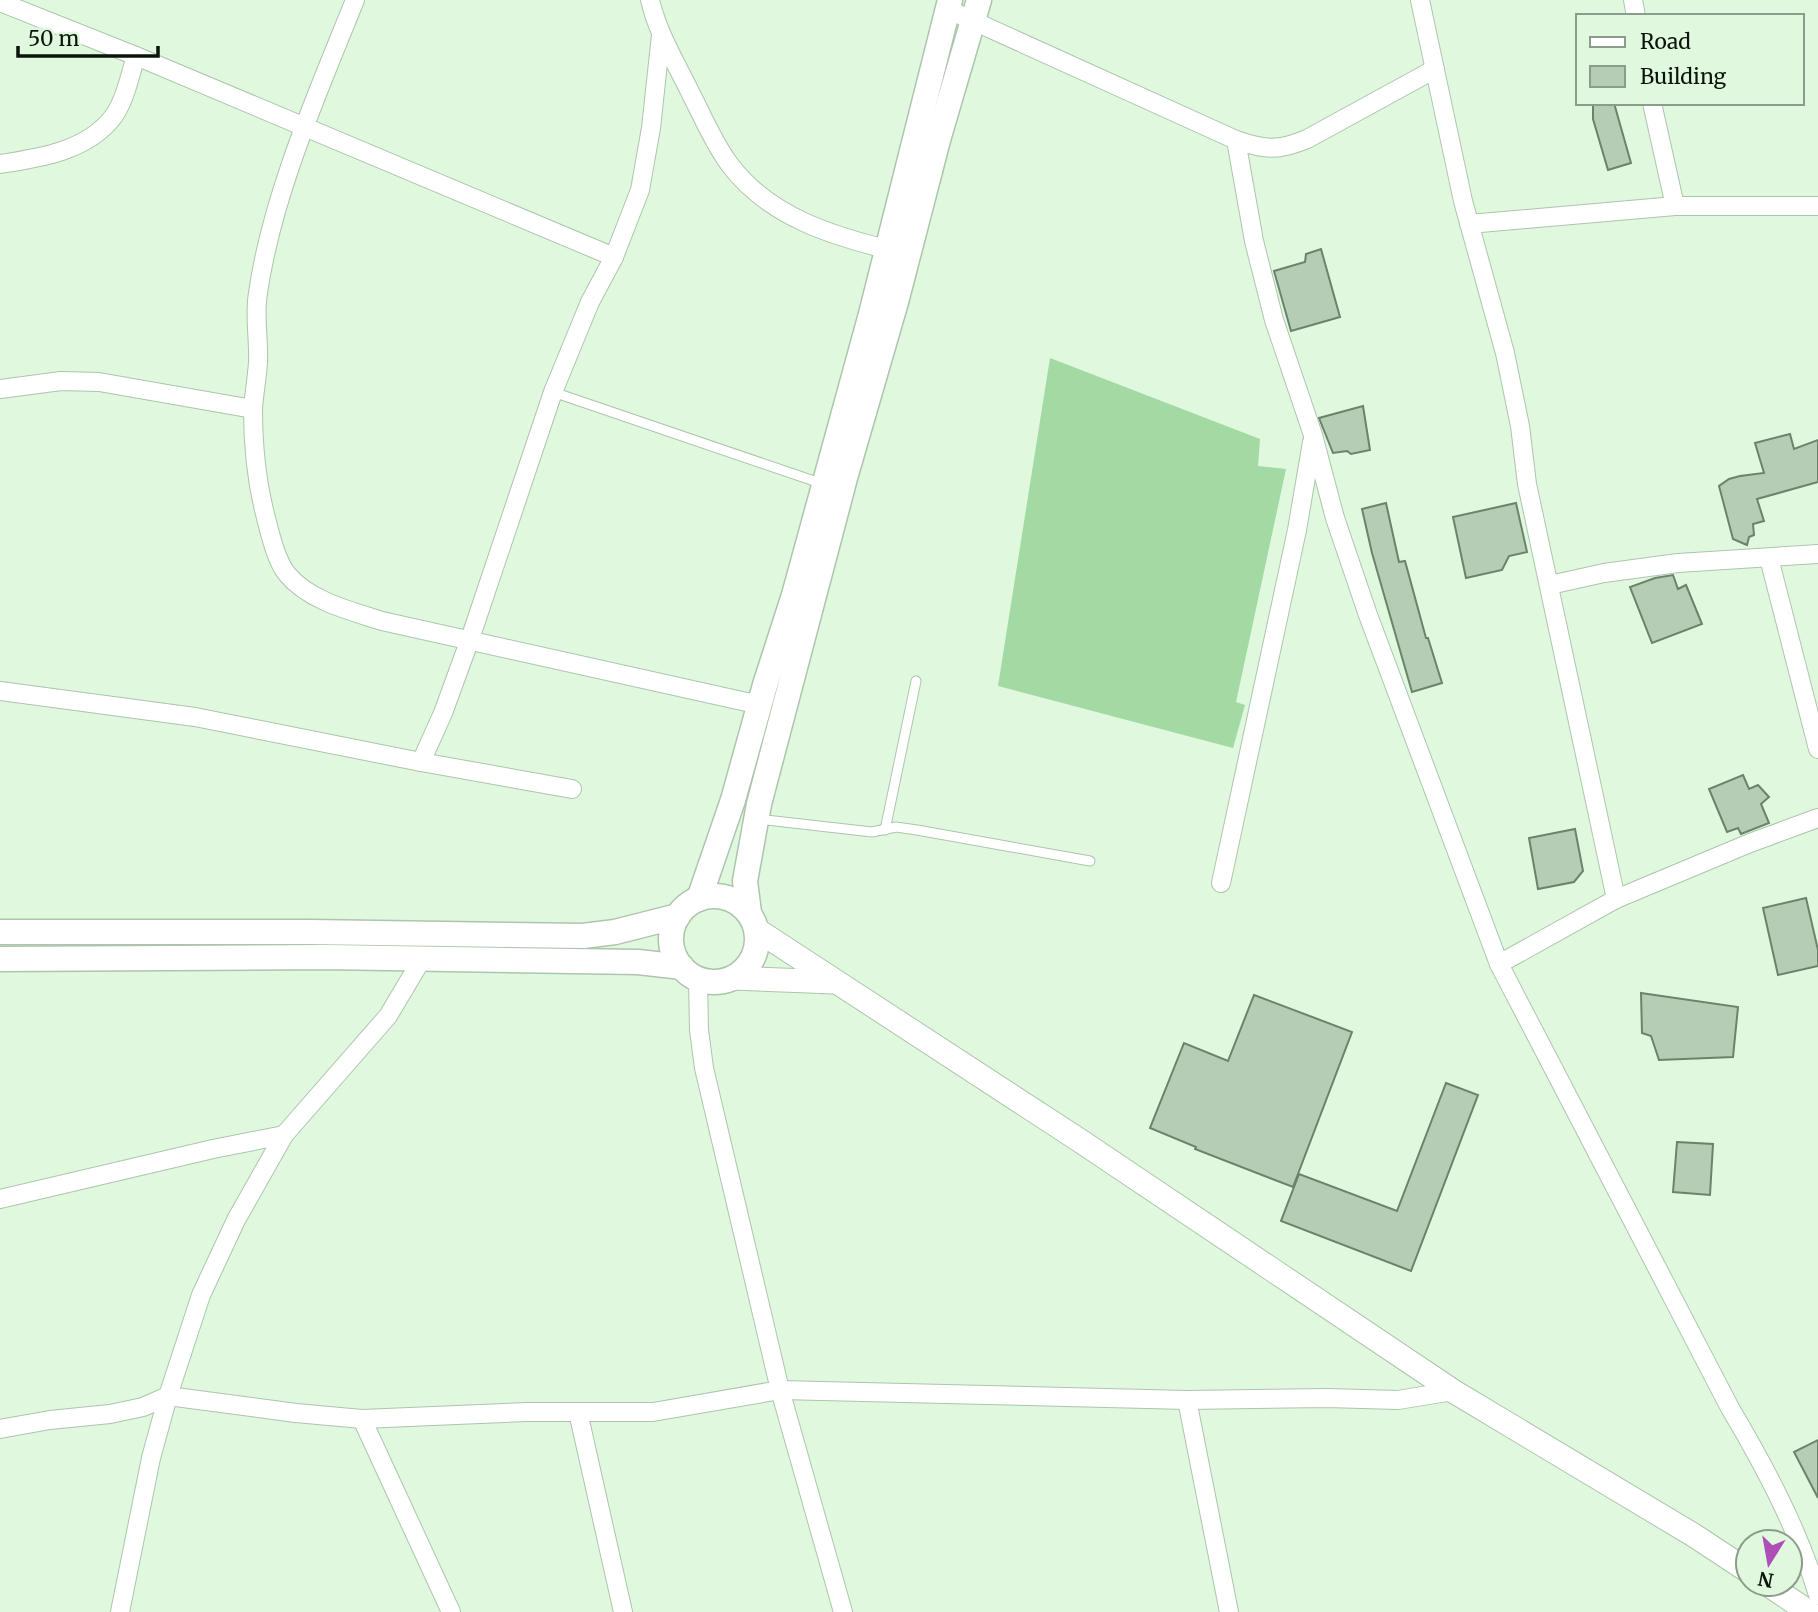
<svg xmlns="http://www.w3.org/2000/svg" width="1818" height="1612" viewBox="0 0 1818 1612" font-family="Merriweather,serif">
	<rect width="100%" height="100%" fill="#dff8de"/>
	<polygon fill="#a3d9a2" points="1050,358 1260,439 1258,466 1286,469 1236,702 1245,705 1233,748 998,686"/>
	<g fill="#b5cdb4" stroke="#6c836b" stroke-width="2">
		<polygon points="1593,103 1614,103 1631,163 1608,170 1593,119"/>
		<polygon points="1321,249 1340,317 1291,331 1274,271 1305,262 1306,254"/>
		<polygon points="1363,406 1370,450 1351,454 1347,451 1333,453 1319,418"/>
		<polygon points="1790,434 1794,449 1818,440 1818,482 1757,499 1764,521 1753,524 1754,535 1749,537 1747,545 1733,539 1719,486 1729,479 1740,476 1764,473 1755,443"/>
		<polygon points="1386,503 1399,562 1405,561 1426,638 1428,638 1442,683 1412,692 1372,553 1362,509"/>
		<polygon points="1516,503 1527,552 1509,556 1502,570 1466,578 1453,517"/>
		<polygon points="1673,575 1678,589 1686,585 1702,624 1652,643 1630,587 1655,578"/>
		<polygon points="1743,775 1749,789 1758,785 1769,797 1761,804 1769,823 1741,834 1738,828 1727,832 1709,789"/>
		<polygon points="1575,829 1583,871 1574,882 1538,889 1529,838"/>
		<polygon points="1806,898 1818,950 1818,966 1778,975 1763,908"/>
		<polygon points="1641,993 1738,1007 1733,1057 1659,1060 1651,1036 1642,1033"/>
		<polygon points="1254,995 1352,1032 1293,1187 1195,1149 1196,1147 1150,1128 1184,1043 1228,1061"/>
		<polygon points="1446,1083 1478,1095 1411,1271 1281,1221 1299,1174 1397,1211"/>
		<polygon points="1677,1142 1713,1144 1710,1195 1673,1192"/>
		<polygon points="1818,1440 1818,1498 1794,1452"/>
	</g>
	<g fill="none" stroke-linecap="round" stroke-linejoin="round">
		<g stroke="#adc5ac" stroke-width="11">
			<g id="service">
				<polyline points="553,392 823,484"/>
				<polyline points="757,819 872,832 896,827 917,830 1090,861"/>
				<polyline points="885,830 916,681"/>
			</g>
		</g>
		<g stroke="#adc5ac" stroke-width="20">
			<g id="minor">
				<path d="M355 0C318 92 272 195 258 293 254 315 259 339 258 362 257 378 254 394 253 409 253 443 256 477 264 510 269 529 275 559 287 574 309 601 351 611 382 621L760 705"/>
				<path d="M650 0C658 34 676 63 691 94 703 117 714 144 730 165 770 218 835 237 898 252"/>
				<polyline points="1420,0 1463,201 1505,353 1520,426 1527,484 1616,899"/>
				<polyline points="1633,0 1636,16"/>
				<polyline points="0,2 136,56 614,257"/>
				<path d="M947 9 1236 140C1265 150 1279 151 1307 139L1435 69"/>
				<polyline points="1652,103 1675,206"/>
				<path d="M1236 140 1254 241 1274 320 1313 435 1335 518 1368 615 1499 964 1730 1408C1765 1467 1798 1529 1818 1595"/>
				<path d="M0 164C40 158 87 151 113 117 125 101 130 75 136 56"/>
				<polyline points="1469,224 1675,206 1818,206"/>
				<polyline points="0,389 61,381 99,382 253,409"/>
				<polyline points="1769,558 1818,749"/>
				<polyline points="1550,585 1604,573 1678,563 1818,554"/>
				<polyline points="0,691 195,717 421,762 572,789"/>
				<polyline points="421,762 443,713 470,639 553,392 590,302 614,257 640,190 651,128 661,35"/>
				<polyline points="1221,883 1297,530 1312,442"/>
				<polyline points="1499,964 1616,899 1750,843 1818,818"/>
				<polyline points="698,979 699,1030 704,1068 780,1390 843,1612"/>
				<polyline points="0,1199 213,1149 284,1135"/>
				<polyline points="1187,1400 1229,1612"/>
				<polyline points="578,1412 623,1612"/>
				<polyline points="362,1419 451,1612"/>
				<polyline points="0,1429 50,1420 110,1414 143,1407 168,1396 296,1413 362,1419 527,1412 653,1412 780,1390 1187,1400 1326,1398 1398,1400 1453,1391"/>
				<polyline points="120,1612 151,1458 168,1396 201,1295 236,1220 284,1135 388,1016 422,959"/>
			</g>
		</g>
		<g stroke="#adc5ac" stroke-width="25">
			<g id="tertiary">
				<polyline points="757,930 1079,1140 1453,1391 1695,1536 1748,1571"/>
				<polyline points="733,978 834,982"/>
				<polyline points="1767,1584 1809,1612"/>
			</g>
		</g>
		<g stroke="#adc5ac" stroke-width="27">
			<g id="secondary">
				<circle cx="714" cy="939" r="43"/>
				<polyline points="699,899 733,800 765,685 794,595 871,314 950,0"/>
				<polyline points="749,913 745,881 759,804 845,478 896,302 938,140 979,0"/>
				<polyline points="0,932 310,932 583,936 615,932 678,916"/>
				<polyline points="0,959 326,957 638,962 682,967"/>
			</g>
		</g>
		<use href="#service" stroke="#fff" stroke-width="9"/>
		<use href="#minor" stroke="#fff" stroke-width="18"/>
		<use href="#tertiary" stroke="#fff" stroke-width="23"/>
		<use href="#secondary" stroke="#fff" stroke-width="24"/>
	</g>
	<rect x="1576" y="14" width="228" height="91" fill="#dff8de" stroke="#8a9d8a" stroke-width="2"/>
	<rect x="1590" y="37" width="35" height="10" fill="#ffffff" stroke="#8a9d8a" stroke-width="2"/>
	<text x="1640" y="49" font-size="21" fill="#0b140b">Road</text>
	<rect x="1590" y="66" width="35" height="21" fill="#b5cdb4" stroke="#8a9d8a" stroke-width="2"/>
	<text x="1640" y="84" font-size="21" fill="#0b140b">Building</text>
	<g transform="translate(1769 1563) rotate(191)"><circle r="33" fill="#dff8de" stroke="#8a9d8a" stroke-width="2"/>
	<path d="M0-5L12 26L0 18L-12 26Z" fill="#ae4eb7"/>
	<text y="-10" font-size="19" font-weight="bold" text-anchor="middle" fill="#0b140b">N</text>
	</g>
	<path d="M18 46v10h140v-10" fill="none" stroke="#0b140b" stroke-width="3.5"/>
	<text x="28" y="46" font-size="21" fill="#0b140b" stroke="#dff8de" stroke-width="5" paint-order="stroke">50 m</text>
</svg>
